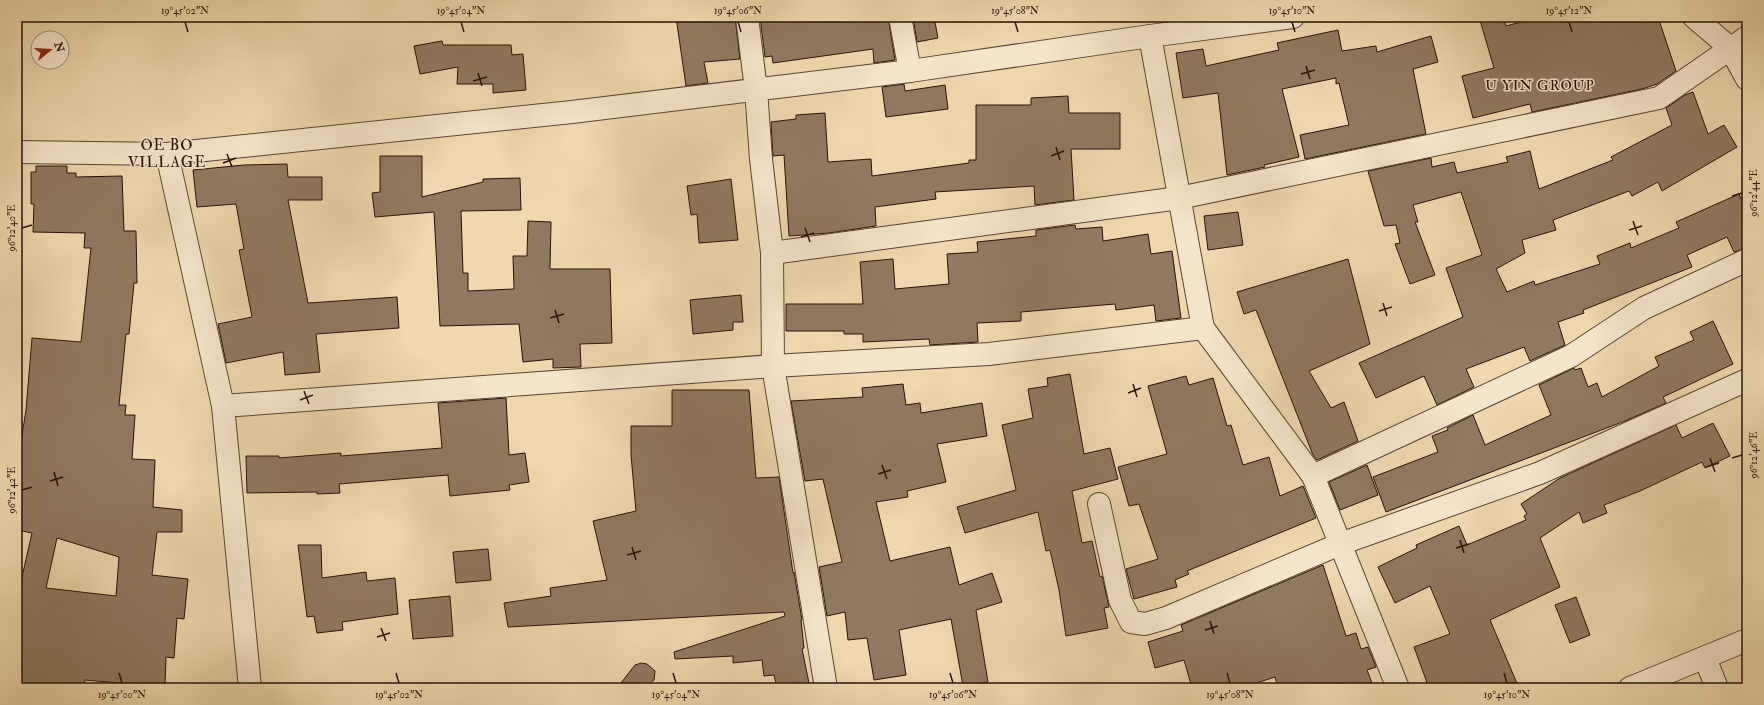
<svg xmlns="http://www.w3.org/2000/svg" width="1764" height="705" viewBox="0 0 1764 705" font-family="'IM FELL Double Pica',serif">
	<rect width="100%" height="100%" fill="#efd7af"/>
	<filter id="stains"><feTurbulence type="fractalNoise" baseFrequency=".005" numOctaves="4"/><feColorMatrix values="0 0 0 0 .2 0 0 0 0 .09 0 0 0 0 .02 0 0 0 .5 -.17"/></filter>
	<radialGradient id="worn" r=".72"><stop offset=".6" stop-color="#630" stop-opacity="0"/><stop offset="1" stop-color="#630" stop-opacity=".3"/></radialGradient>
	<g fill="#8f7960" stroke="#27130a" fill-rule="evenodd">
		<polygon points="676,17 735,17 740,59 704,62 708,83 686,86"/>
		<polygon points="760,17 888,17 895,60 874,63 873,49 773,63 772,56 765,57"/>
		<polygon points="913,17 934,17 938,38 917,42"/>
		<polygon points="1479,17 1503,17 1506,26 1540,17 1658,17 1676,71 1657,84 1642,89 1532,112 1530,104 1473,118 1462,76 1494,68"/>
		<polygon points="1338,30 1342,51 1376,46 1377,52 1431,36 1438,62 1413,69 1426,134 1305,159 1300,135 1349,125 1339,83 1336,84 1336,78 1282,89 1299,157 1264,165 1265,167 1227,175 1218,93 1183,98 1176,53 1203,49 1206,66 1279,50 1277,43"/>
		<polygon points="442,41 443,45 511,45 512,55 523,54 526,90 493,93 493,84 457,84 458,67 420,74 414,46"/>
		<polygon points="904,84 905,91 945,85 948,109 886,117 882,87"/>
		<polygon points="1693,92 1708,134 1724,125 1737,147 1662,191 1658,182 1632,196 1629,191 1553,220 1556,230 1522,240 1525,253 1496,269 1507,292 1534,281 1535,285 1600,264 1597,256 1630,243 1631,248 1679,228 1676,222 1739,194 1747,213 1747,248 1734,252 1727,237 1687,255 1692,267 1583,310 1584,313 1558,322 1565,345 1530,361 1524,347 1466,369 1474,387 1437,405 1424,376 1376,398 1359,363 1463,317 1446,268 1482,255 1461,192 1413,205 1418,222 1415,222 1435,275 1410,284 1395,244 1400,243 1396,225 1384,226 1368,171 1431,158 1432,167 1454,162 1457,173 1508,162 1506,157 1530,151 1539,189 1613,160 1611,157 1672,125 1666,108 1685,95"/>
		<polygon points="1068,96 1069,113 1120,113 1120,149 1071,149 1074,200 1035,205 1034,186 935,192 936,199 875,207 876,226 829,233 789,236 784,155 773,156 771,122 796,119 796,115 825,113 828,162 871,159 872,176 969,163 969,160 976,160 976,105 1031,105 1031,98"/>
		<polygon points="380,156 422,156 422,197 483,182 483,179 520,178 521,210 461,211 463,273 468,273 468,291 514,289 513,256 527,256 528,221 551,222 550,269 610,269 612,343 580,344 581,367 553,368 553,359 523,362 519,324 440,326 434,212 375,217 372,193 380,192"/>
		<polygon points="287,164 288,177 322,177 322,200 288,200 308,303 397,297 399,328 316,334 320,372 285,375 283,352 226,363 218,324 252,317 239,250 244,249 236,204 197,207 193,170 244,165"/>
		<path d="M36 166H67V173H76V177L122 176 124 231H136L137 283H134L129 334H126L119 405H126L125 415H135L132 459 155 460 153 507 182 510V532H157L152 575 188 579 184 619 177 618 174 658 166 657 165 687 85 680 84 687 17 684V599L32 533 17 530V466L26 410 32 338 81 342 91 248H84L85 233 33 232 34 204H31V172H36ZM57 538 119 557 116 596 46 588Z"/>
		<polygon points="731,179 738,240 699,243 697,214 691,215 687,186"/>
		<polygon points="1238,212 1243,245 1208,250 1204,216"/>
		<polygon points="1075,225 1076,229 1102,227 1103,241 1148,234 1151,254 1172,251 1181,318 1156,321 1154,305 1116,310 1115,304 1021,312 1021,321 977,323 978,342 930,345 929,339 863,342 863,334 844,334 844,331 786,331 786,304 863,304 860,262 893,259 895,289 949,284 947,254 978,252 977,242 1036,236 1036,230"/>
		<polygon points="1348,259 1370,344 1309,371 1331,408 1344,402 1358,441 1317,460 1313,455 1256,310 1244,314 1237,292"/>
		<polygon points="741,295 743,322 733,322 733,330 693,334 690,300"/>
		<polygon points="1713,321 1733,364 1663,397 1666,403 1625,421 1386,512 1373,477 1438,452 1432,436 1448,430 1447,428 1473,415 1485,445 1551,415 1539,385 1574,368 1575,370 1581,368 1588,387 1597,383 1602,397 1659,366 1655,357 1694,340 1690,332"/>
		<polygon points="1070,374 1084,454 1110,448 1118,479 1072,491 1082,543 1092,541 1100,577 1102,576 1109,607 1104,608 1108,628 1066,636 1059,590 1050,550 1046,551 1038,512 965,533 957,507 1016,490 1002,425 1033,418 1028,389 1048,386 1047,378"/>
		<polygon points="1186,376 1189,385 1213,378 1227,426 1231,425 1243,465 1269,457 1280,496 1303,486 1316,518 1187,571 1189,574 1175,580 1177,587 1134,599 1126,569 1158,559 1139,504 1129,506 1118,467 1167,454 1148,386"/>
		<polygon points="903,384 906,405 920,403 921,413 982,403 987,436 937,444 946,482 907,491 908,497 876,502 890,561 950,547 959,585 992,573 1002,602 976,610 988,682 963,686 951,619 899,630 906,675 874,680 867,638 848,640 845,612 827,616 819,567 842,562 823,479 805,481 791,401 863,397 862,388"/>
		<polygon points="672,390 749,390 756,478 779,477 793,573 794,572 802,620 801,620 804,648 802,649 810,688 777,688 774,675 764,676 762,660 733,663 733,656 675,659 674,652 785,616 784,612 508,627 504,603 551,596 550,588 607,580 593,521 636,511 631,455 631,426 672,426"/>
		<polygon points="506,398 509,455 525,453 529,482 509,485 510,490 450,496 448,475 339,484 340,493 317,494 317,492 247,493 246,456 279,456 279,458 341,453 341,456 442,448 438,403"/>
		<polygon points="1713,423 1730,456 1705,468 1702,462 1640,491 1604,505 1607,513 1583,523 1579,512 1540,538 1560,587 1490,620 1519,688 1429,688 1414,647 1450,634 1430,586 1395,603 1378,567 1417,548 1416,545 1459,526 1467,545 1526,520 1524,516 1527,514 1521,504 1560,478 1676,425 1682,438"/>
		<polygon points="1367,465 1378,495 1340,510 1329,482"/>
		<polygon points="298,545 321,545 322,578 366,572 367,581 395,578 398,614 342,622 343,630 317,633 314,616 307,617"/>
		<polygon points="488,549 491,580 456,583 453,552"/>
		<polygon points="1323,565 1346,636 1356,633 1361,649 1368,647 1376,667 1367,670 1372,683 1357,688 1278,688 1275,677 1241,688 1192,688 1184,660 1155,668 1148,642 1183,631 1181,625"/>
		<polygon points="450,596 453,636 413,639 409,600"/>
		<polygon points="1576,597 1590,635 1570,643 1555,605"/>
		<polygon points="641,663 647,664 655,671 654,680 649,685 642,688 617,688 635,665"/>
	</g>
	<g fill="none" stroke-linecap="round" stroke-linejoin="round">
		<g stroke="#594433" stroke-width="24">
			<g id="minor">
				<polyline points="747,17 756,90 761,159 772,253 773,366 826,688"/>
				<polyline points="900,17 910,71"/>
				<polyline points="1694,17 1730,48 1747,79"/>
				<polyline points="1150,36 1203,328 1313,476 1398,688"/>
				<polyline points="17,152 167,154 572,112 910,71 1150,36 1293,17"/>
				<polyline points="167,154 223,406 250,688"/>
				<polyline points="772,253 1179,198 1659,98 1747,37"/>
				<polyline points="223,406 773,366 989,354 1203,328"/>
				<polyline points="1313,476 1571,356 1644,308 1747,260"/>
				<polyline points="1099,504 1120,600 1131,622 1145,624 1166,618 1340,544 1540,473 1747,380"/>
				<polyline points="1705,658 1717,688"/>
				<polyline points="1630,688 1747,640"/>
			</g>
		</g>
		<use href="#minor" stroke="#f5e5cb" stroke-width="22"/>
	</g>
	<path fill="none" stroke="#27130a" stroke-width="1.5" d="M185 22 188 32M461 22 464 32M738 22 741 32M1015 22 1018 32M1292 22 1295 32M1569 22 1572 32M1306 66 1310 79M478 73 482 86M1301 74 1315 70M473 81 487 77M1056 147 1060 160M227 154 232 167M1051 156 1064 151M223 163 236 158M1732 196 1742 193M1633 221 1638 235M22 228 32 225M805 228 810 242M1629 230 1642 226M801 237 814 233M1383 303 1387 316M555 310 559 323M1379 311 1392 307M550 318 564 314M1133 384 1137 397M304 391 309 404M1128 393 1141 388M300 400 313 395M1710 458 1715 472M1732 458 1742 455M882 465 887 479M1706 467 1719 463M54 472 58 486M878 474 891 470M50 481 63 477M22 490 32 487M1460 540 1464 553M632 547 636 560M1456 548 1469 544M627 555 641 551M1210 621 1214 634M381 628 386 641M1205 630 1218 626M377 637 390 633M119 673 122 683M396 673 399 683M673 673 676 683M950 673 953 683M1227 673 1230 683M1504 673 1507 683"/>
	<g text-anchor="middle" stroke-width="3" stroke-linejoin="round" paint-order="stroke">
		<g font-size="14" letter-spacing="1" fill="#27130a" stroke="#f5e5cb">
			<text x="1540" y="90">U YIN GROUP</text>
		</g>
		<g font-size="15" letter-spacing="1" fill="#27130a" stroke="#f5e5cb">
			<text x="167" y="150">OE BO<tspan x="167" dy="17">VILLAGE</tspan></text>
		</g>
	</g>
	<rect width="1764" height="705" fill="none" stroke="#efd7af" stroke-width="44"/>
	<g transform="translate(50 50) rotate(72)"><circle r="19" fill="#f5e5cb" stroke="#a3917e"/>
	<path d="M0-3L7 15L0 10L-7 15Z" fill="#8f2418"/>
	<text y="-6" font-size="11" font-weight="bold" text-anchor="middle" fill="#27130a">N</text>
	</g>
	<rect x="22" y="22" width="1720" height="661" fill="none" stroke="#27130a" stroke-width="1.5"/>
	<g font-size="10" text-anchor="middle" fill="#27130a">
		<text x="185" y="14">19°45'02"N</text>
		<text x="461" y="14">19°45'04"N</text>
		<text x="738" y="14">19°45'06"N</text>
		<text x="1015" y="14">19°45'08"N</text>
		<text x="1292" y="14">19°45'10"N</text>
		<text x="1569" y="14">19°45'12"N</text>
		<text transform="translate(1753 193) rotate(-90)" y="4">96°12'44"E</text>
		<text transform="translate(11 228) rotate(-90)" y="4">96°12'40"E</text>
		<text transform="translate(1753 455) rotate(-90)" y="4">96°12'46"E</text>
		<text transform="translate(11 490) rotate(-90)" y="4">96°12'42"E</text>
		<text x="122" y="698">19°45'00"N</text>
		<text x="399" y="698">19°45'02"N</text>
		<text x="676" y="698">19°45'04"N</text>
		<text x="953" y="698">19°45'06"N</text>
		<text x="1230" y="698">19°45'08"N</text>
		<text x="1507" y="698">19°45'10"N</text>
	</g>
	<rect width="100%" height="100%" filter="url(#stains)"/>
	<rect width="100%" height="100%" fill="url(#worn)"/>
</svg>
